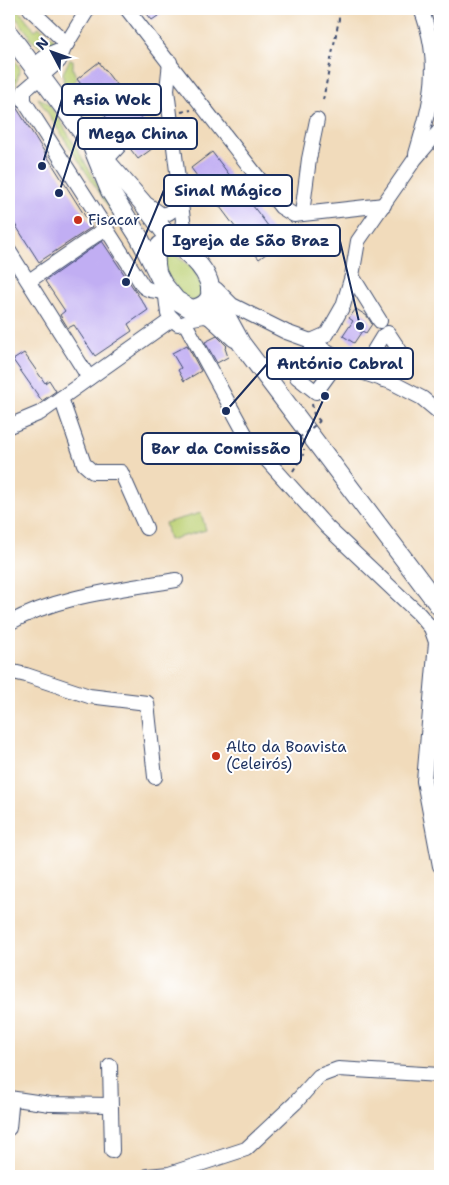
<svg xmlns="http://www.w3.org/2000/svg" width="449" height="1185" viewBox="0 0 449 1185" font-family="'Shantell Sans',sans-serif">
	<rect width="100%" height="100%" fill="#fff"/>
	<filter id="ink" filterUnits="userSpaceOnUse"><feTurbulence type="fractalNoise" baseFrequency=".02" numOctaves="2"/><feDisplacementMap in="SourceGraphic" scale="10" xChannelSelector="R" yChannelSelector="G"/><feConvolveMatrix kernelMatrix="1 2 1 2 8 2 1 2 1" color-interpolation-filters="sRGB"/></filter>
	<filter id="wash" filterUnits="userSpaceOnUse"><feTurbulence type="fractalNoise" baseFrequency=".0096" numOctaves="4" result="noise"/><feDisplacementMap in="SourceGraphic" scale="20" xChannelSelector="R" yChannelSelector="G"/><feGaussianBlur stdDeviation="1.12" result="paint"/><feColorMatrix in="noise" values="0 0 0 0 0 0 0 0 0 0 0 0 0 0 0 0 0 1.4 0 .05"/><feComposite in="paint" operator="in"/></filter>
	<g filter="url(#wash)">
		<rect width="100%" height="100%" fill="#f1dbbb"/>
		<g fill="#bcd073" stroke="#6c8068">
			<path d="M9 9H18L35 30 39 27 55 40 54 44C45 50 36 44 28 38L30 36Z"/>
			<polygon points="9,52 20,68 16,85 9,91"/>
			<polygon points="70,59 73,60 73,69 77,79 64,90 63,73"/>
			<polygon points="38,98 47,102 58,117 139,254"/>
			<polygon points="168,250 194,269 203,292 196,301 186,299 164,271 162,255"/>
			<polygon points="201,513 206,530 169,540 165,523"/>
		</g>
		<polygon fill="#95b265" stroke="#587062" points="440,701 440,830 434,802 431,756"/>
		<g id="blocks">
			<g fill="#c1aef3">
				<polygon points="143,9 168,9 152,20"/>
				<polygon points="99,62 160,143 138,159 77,79"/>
				<polygon points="9,96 92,227 39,262 9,215"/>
				<polygon points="212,152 281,243 259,259 191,168"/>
				<polygon points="102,241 148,310 128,324 132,331 95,356 74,325 68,328 60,315 65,311 45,281"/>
				<polygon points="356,309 367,316 372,324 366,333 362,331 354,343 343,336 353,321 349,318"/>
				<polygon points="217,336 227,346 225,348 228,357 217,363 205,342"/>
				<polygon points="187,345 201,371 184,381 178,370 181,368 172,353"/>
				<polygon points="24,353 45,383 49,380 56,391 42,401 13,360"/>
			</g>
		</g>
	</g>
	<g filter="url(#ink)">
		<use href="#blocks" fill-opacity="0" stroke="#3b496c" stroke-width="1"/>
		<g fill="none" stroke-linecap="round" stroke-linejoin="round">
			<g stroke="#3b496c" stroke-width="16">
				<g id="minor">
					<polyline points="30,9 67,44"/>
					<path d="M88 9 64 48 59 61 24 91V101L143 286C150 293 158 289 166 294"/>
					<polyline points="127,9 281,207 294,215 384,205"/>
					<polyline points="170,62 167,90 183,220 182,228 174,244"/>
					<polyline points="33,66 49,54 64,48"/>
					<path d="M416 154C432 100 442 63 421 9"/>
					<polyline points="102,169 106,160 119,146"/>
					<path d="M148 205 162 215C174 213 176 206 180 196"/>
					<polyline points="302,214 309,159 317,120"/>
					<polyline points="183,221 194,258"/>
					<polyline points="9,251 89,378"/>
					<polyline points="352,276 380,321"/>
					<polyline points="29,281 106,228"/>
					<polyline points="165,288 168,314 178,324"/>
					<polyline points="216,289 232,305 286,332 311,341 361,372 391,382 422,398 440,413"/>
					<polyline points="193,318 204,316 217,318"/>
					<polyline points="185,323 248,439 327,527 419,614 431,628 436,642 424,781 440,866"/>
					<polyline points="311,341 327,334 343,306 352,276 358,241 415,159 440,130"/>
					<polyline points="311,341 311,351 297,377 316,392 340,359"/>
					<polyline points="361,372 383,336 388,333 404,357 383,380"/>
					<polyline points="61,398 84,464 93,472 121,472 146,528"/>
					<polyline points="9,426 40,413 171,320"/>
					<path d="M9 623C60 595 119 590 176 580"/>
					<polyline points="9,671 26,675 89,696 147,703 155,777"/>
					<polyline points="110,1066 112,1151"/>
					<polyline points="9,1098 50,1104 110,1105"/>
					<polyline points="9,1128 11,1107"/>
					<polyline points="148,1176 169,1174 246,1149 295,1103 319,1076 338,1069 440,1075"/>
				</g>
			</g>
			<g stroke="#3b496c" stroke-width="20">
				<g id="major">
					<polyline points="9,34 91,144 142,202 173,243"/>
					<path d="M91 144 110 191 139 237 163 284 176 300 191 309C254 299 143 195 157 271"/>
					<polyline points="210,290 217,299 241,343 440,607"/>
					<polyline points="201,307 235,338"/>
				</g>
			</g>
			<g stroke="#3b496c" stroke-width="2" stroke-dasharray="4 4" stroke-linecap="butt">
				<polyline points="9,72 16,82"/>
				<polyline points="323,100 339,19 338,9"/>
				<polyline points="181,112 191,110"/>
				<polyline points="312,404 314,415 320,421"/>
				<polyline points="293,471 304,453 304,449"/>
			</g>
			<use href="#minor" stroke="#fff" stroke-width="14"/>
			<use href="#major" stroke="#fff" stroke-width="18"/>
			<polyline stroke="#3b496c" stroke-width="2" stroke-dasharray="4 4" stroke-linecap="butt" points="299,438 320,421"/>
		</g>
	</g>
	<g fill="#c8321e" stroke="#fff" stroke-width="2">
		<circle cx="78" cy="220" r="5"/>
		<circle cx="216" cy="756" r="5"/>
	</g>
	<g text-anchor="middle" stroke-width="4" stroke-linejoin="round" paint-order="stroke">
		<g font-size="15" fill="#1b2f5e" stroke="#fff" text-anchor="start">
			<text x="88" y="225">Fisacar</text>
			<text x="226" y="752">Alto da Boavista<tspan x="226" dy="17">(Celeirós)</tspan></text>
		</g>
	</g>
	<path fill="none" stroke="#1b2f5e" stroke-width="2" d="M42 166L62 99M59 193L78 134M126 282L164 190M360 326L340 241M226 411L267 364M325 396L301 448"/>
	<g fill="#1b2f5e" stroke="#fff" stroke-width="2">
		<circle cx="42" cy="166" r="5"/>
		<circle cx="59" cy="193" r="5"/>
		<circle cx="126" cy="282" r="5"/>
		<circle cx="360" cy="326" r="5"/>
		<circle cx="226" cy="411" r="5"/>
		<circle cx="325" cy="396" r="5"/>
	</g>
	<g fill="#fff" stroke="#1b2f5e" stroke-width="2">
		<rect x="62" y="84" width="99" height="31" rx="5"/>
		<rect x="78" y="118" width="119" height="31" rx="5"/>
		<rect x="164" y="175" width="128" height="31" rx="5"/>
		<rect x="163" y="225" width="177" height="31" rx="5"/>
		<rect x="267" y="348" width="146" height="31" rx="5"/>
		<rect x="142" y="433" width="159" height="31" rx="5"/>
	</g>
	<g font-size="16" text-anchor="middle" font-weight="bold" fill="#1b2f5e">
		<text x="112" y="105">Asia Wok</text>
		<text x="138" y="139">Mega China</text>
		<text x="228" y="196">Sinal Mágico</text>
		<text x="251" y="246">Igreja de São Braz</text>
		<text x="340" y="369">António Cabral</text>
		<text x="221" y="454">Bar da Comissão</text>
	</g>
	<rect width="449" height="1185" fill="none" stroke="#fff" stroke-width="30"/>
	<g transform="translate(52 52) rotate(311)" stroke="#ffffff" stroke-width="4" paint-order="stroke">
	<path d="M0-4L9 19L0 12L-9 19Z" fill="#1b2f5e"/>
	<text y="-8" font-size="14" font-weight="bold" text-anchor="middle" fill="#1b2f5e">N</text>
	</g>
</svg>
